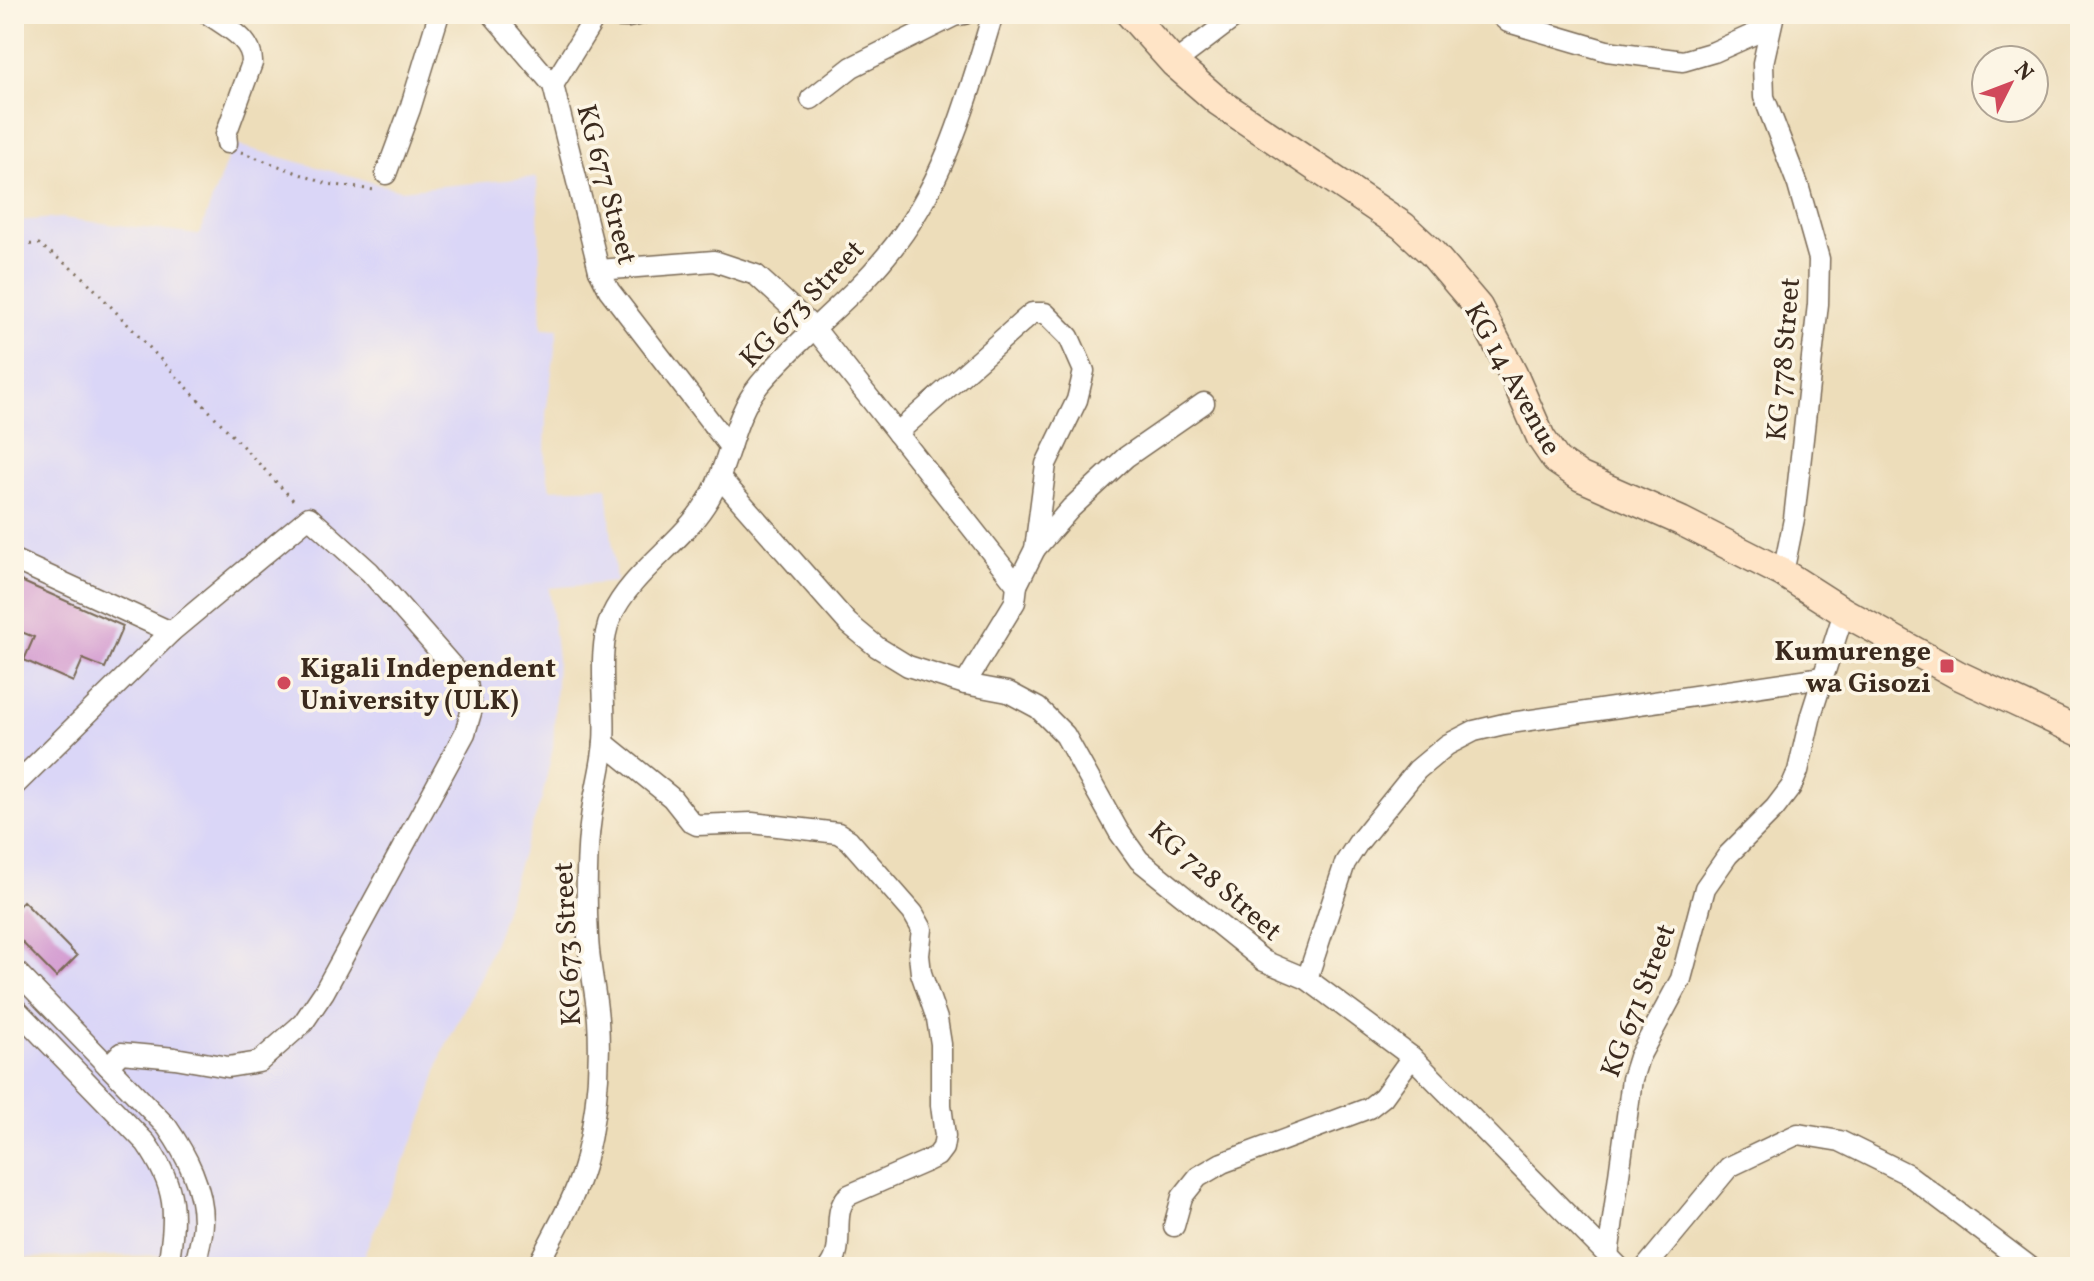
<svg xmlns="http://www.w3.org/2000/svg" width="2094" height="1281" viewBox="0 0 2094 1281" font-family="Vollkorn,serif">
	<rect width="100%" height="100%" fill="#fcf5e5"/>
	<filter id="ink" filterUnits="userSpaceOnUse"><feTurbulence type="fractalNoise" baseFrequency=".0125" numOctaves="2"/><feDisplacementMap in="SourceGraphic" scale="16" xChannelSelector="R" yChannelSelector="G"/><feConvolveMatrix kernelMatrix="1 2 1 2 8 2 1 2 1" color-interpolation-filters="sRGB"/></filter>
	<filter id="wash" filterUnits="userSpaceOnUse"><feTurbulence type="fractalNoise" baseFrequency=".006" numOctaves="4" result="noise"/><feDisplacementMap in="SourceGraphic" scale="32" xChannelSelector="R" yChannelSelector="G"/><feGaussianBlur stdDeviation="1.8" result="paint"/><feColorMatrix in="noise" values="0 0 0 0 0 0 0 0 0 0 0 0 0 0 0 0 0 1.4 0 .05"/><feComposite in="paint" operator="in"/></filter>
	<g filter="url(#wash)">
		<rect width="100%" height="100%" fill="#edddba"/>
		<polygon fill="#dad6f7" points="233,144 400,190 537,177 542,328 558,329 546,413 545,461 550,489 607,487 616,582 549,588 557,659 553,748 542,798 517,868 499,929 480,977 442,1054 425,1112 359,1267 190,1267 158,1255 14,1258 14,221 61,218 199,235"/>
		<g id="blocks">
			<g fill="#cf92cf">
				<polygon points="14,578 123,626 105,668 83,659 73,682 24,660 34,637 14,629"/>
				<polygon points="23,901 77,956 56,977 14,934 14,911"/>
			</g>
		</g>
	</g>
	<g filter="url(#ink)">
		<use href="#blocks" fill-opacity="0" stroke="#796955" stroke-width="2"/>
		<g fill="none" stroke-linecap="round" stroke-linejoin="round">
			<g stroke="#796955" stroke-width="23">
				<g id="minor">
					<path d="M208 14C226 27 253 39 252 63L226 134 227 143"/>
					<polyline points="492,14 553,85 599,270 609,290 730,447"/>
					<polyline points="1499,14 1508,22 1607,51 1683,61 1714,52 1770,27"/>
					<polyline points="1774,14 1763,63 1764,97 1798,185 1819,259 1818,304 1794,519 1783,573"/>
					<polyline points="597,16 628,17 641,14"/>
					<polyline points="1174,63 1239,14"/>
					<polyline points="553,85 597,14"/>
					<polyline points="811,99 852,67 954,16 964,14"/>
					<polyline points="386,174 410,109 439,14"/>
					<polyline points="599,270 714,261 756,275 815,329 1017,585 1015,602 965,684"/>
					<polyline points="897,433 1032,313 1045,313 1069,337 1084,371 1077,400 1046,464 1035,549 1017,585"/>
					<polyline points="721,479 848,623 877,647 908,666 965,684 1008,692 1038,708 1065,735 1119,832 1139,860 1264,961 1307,979 1412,1057 1619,1267"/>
					<polyline points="1035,549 1071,508 1126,457 1204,403"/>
					<polyline points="14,560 171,632"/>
					<path d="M604 743 672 798 691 822 697 825 752 823 838 833 849 840 913 913 922 929 919 955 921 973 937 1019 941 1044V1105L945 1136 943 1148 937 1156 927 1161 849 1195C829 1212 847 1246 830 1267"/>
					<polyline points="14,786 171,632 309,517 370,572 467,683 472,709 465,733 324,992 303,1023 259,1062 228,1067 175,1058 121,1053 108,1066"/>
					<path d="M14 969 167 1127C187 1156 203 1187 203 1222 203 1237 197 1253 195 1267"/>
					<polyline points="1307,979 1345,863 1358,843 1417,770 1447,745 1474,731 1504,724 1823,677"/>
					<path d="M14 1007 146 1143C178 1189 176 1213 168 1267"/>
					<polyline points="1174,1226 1182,1197 1198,1177 1222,1163 1369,1108 1383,1097 1412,1057"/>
					<polyline points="1608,1256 1632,1079 1639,1057 1681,979 1705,888 1728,855 1775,808 1791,787 1798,771 1811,715 1844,612"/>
					<path d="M537 1267C553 1234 574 1201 584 1166 596 1119 601 1068 598 1020 596 992 589 965 588 937 586 903 586 851 591 818 594 793 602 768 604 742 607 705 596 650 611 617 630 574 679 545 705 505 730 468 731 419 759 385 798 338 849 302 887 255 945 185 967 100 993 14"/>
					<polyline points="1646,1267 1729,1167 1798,1134 1840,1141 1907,1174 2030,1267"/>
				</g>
			</g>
			<g stroke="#796955" stroke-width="31">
				<polyline id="secondary" points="1130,14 1174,63 1219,102 1403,226 1432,253 1478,307 1513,374 1541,438 1556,460 1581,477 1681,521 1783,573 1844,612 1958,675 2080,732"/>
			</g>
			<g stroke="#796955" stroke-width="3" stroke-dasharray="2 6" stroke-linecap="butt">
				<polyline points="241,152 327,184 375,190"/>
				<polyline points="14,245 39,244 83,277 296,503"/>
			</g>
			<use href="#minor" stroke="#fff" stroke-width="20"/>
			<use href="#secondary" stroke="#ffe4c6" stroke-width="28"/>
		</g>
	</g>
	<g fill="#d1495b" stroke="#fcf5e5" stroke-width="3">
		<rect x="1939" y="658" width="16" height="16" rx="4"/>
		<circle cx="284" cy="683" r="8"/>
	</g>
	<g text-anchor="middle" stroke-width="7" stroke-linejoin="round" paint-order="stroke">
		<g font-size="28" fill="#3b2a1e" stroke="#fcf5e5">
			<text transform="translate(608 184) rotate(75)" y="10">KG 677 Street</text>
			<text transform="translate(801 303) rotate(-46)" y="10">KG 673 Street</text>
			<text transform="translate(1782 359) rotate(-85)" y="10">KG 778 Street</text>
			<text transform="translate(1514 378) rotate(61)" y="10">KG 14 Avenue</text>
			<text transform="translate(1216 880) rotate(41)" y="10">KG 728 Street</text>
			<text transform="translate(566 944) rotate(-93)" y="10">KG 673 Street</text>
			<text transform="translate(1637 1000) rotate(-69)" y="10">KG 671 Street</text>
		</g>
		<g font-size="28" font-weight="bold" fill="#3b2a1e" stroke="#fcf5e5" text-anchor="end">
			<text x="1931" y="660">Kumurenge<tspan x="1931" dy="32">wa Gisozi</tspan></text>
			<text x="300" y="677" text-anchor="start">Kigali Independent<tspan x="300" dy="32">University (ULK)</tspan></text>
		</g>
	</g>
	<rect width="2094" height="1281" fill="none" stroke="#fcf5e5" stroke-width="48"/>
	<g transform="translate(2010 84) rotate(48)"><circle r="38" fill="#fcf5e5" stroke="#afa495" stroke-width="2"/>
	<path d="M0-6L14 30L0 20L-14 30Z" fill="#d1495b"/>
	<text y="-12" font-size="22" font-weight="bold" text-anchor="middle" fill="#3b2a1e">N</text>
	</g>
</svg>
